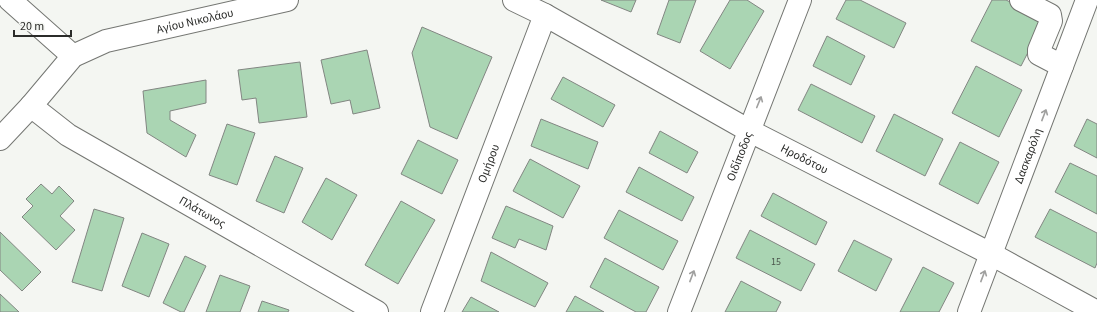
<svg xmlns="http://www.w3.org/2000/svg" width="1097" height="312" viewBox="0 0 1097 312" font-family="'Source Sans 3',sans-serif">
	<rect width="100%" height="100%" fill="#f4f6f2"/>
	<g fill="#aad5b3" stroke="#828682">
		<polygon points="601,0 636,0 631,12"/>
		<polygon points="669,0 696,0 680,43 657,34"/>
		<polygon points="730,0 747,0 764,11 730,69 700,51"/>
		<polygon points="846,0 860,0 906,23 894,48 836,19"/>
		<polygon points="992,0 1006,0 1045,19 1021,66 971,41"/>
		<polygon points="422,27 492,57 457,139 430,127 412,53"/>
		<polygon points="827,36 865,56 851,85 813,66"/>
		<polygon points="367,50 380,108 353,114 350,100 331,104 321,60"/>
		<polygon points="300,62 307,117 259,123 256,98 242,100 238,70"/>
		<polygon points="976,66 1022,90 999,137 952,113"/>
		<polygon points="563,77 615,105 603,127 551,99"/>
		<polygon points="206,80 206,103 170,111 170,120 196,135 186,157 147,133 143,91"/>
		<polygon points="811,84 875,116 862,143 798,110"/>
		<polygon points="894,114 943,139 925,176 876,151"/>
		<polygon points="541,119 598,142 588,169 531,146"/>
		<polygon points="1087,119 1097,124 1097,158 1074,146"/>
		<polygon points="227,124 255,133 237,185 209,175"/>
		<polygon points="660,131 698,152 687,173 649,153"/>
		<polygon points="418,140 458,160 442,194 401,174"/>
		<polygon points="960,142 999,162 978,204 939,184"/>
		<polygon points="275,156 303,168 284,213 256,201"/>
		<polygon points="530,159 580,186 563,218 513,191"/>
		<polygon points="1070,163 1097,176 1097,214 1055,192"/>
		<polygon points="639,167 694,197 682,221 626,192"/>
		<polygon points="326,178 357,195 332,240 302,222"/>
		<polygon points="41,184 52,194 59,186 74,201 60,216 75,230 56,250 22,217 33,206 26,199"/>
		<polygon points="773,193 827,222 816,245 761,216"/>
		<polygon points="401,201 435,220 398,284 365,265"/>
		<polygon points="506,206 553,226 546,250 519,239 515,248 492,238"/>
		<polygon points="94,209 124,218 102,291 72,282"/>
		<polygon points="1050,209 1097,233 1097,263 1095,268 1035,237"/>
		<polygon points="619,210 678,241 663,270 604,238"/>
		<polygon points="750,230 815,264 801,291 736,258"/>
		<polygon points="0,232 41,272 22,291 0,270"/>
		<polygon points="142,233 169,244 149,297 122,286"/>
		<polygon points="854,240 892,259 876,291 838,271"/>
		<polygon points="491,252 548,283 535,307 481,281"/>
		<polygon points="185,256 206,266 184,312 181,312 163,303"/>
		<polygon points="605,258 659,287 646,312 636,312 590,287"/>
		<polygon points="923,267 954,283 939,312 900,312"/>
		<polygon points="220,275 250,286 240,312 206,312"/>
		<polygon points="741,281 781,302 776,312 725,312"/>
		<polygon points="0,294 19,312 0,312"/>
		<polygon points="575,296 604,312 566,312"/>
		<polygon points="471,297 499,312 462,312"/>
		<polygon points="262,301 289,310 288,312 258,312"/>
	</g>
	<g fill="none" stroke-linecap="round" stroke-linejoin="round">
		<g stroke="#747672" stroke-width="24">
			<g id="minor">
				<polyline points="10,0 73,56"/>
				<path id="s1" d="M514 0 545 15 748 130 991 254 1097 312"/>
				<polyline points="1021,0 1050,15 1051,21 1039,50 1039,54 1062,66"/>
				<path id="s2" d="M31 106 68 135 377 312"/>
				<path id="s3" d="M0 139 31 106 73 56 106 41 287 0"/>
				<path id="s4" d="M432 312 545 15"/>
				<path id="s5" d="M679 312 800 0"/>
				<path id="s6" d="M969 312 1087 0"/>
			</g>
		</g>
		<use href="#minor" stroke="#fff" stroke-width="22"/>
	</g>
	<defs><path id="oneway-shaft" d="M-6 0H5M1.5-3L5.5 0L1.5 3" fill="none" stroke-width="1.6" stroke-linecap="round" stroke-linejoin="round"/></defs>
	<g stroke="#a0a09f">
		<use href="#oneway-shaft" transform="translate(759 102) rotate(-68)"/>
		<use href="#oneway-shaft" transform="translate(1044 115) rotate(-69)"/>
		<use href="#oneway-shaft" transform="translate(692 276) rotate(-69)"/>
		<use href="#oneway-shaft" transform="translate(983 276) rotate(-69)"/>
	</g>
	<g text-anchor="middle" stroke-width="3.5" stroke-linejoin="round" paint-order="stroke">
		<g font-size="10" fill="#4b564c">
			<text x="776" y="265">15</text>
		</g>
		<g font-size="12" fill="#2b2c2a" stroke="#f4f6f2">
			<text dy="4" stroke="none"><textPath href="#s3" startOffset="238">Αγίου Νικολάου</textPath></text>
			<text dy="4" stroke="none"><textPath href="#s5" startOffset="167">Οιδίποδος</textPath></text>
			<text dy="4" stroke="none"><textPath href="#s6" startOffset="167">Δασκαρόλη</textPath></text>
			<text dy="4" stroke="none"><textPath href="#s1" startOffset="331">Ηροδότου</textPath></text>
			<text dy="4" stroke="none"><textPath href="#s4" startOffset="159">Ομήρου</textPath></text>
			<text dy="4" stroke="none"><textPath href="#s2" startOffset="202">Πλάτωνος</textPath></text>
		</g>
	</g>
	<path d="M14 30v6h57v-6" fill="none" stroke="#2b2c2a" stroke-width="2"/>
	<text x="20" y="30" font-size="12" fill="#2b2c2a" stroke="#f4f6f2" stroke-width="3" paint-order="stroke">20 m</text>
</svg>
